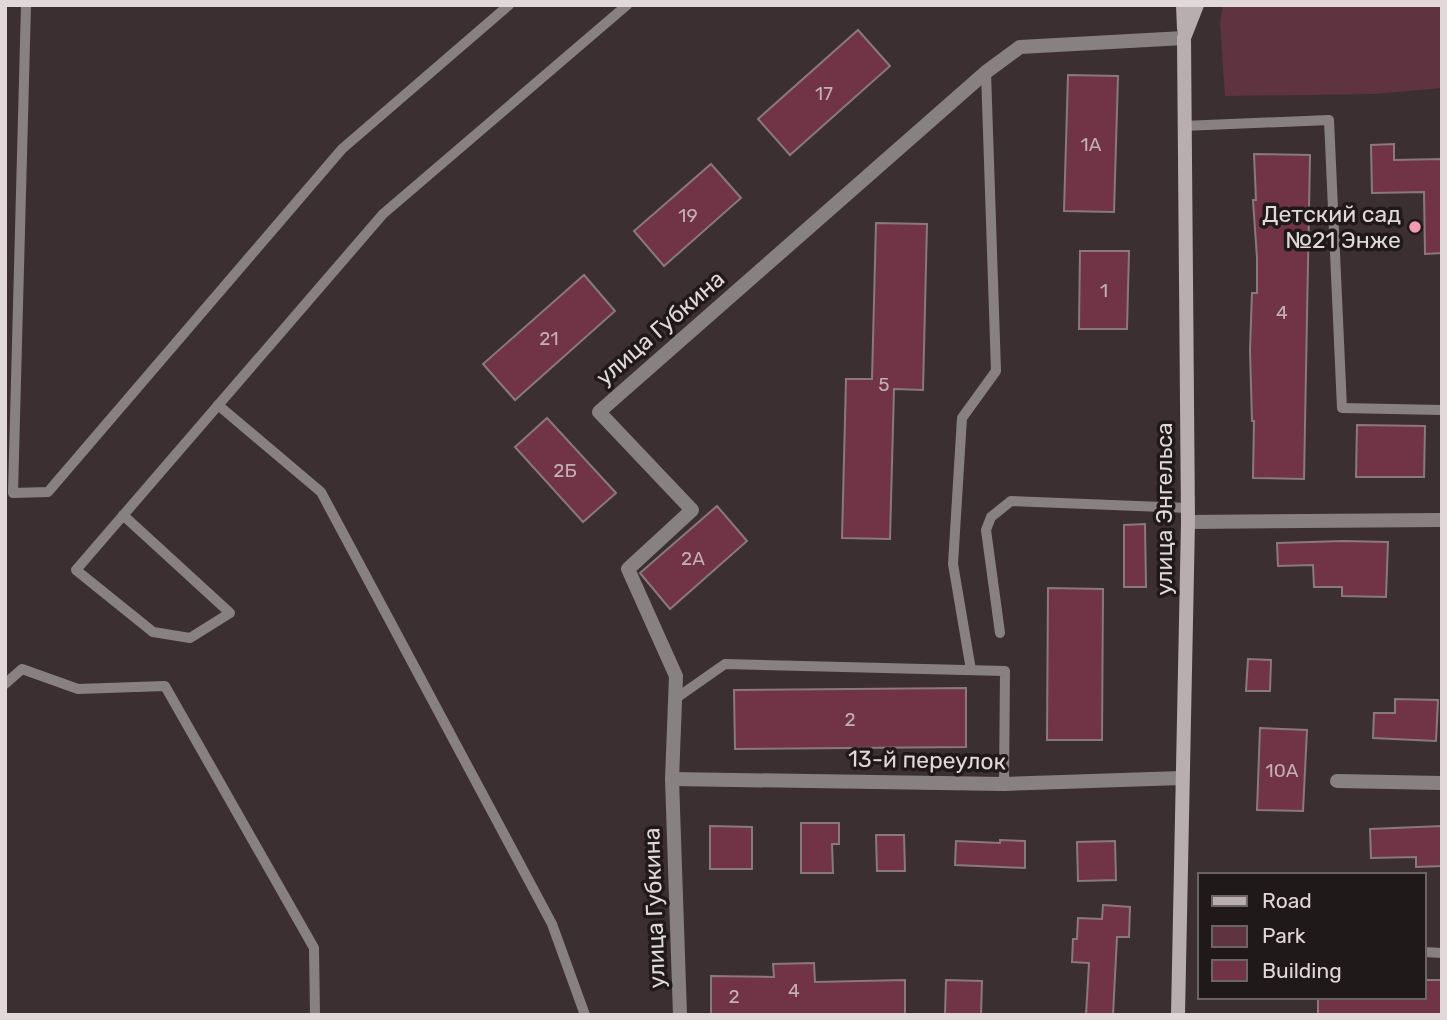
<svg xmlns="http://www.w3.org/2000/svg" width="1447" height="1020" viewBox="0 0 1447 1020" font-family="Rubik,sans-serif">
	<rect width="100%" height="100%" fill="#3c2f32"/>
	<polygon fill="#5f3440" points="1223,5 1442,5 1442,88 1374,94 1225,96 1220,22"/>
	<g fill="#713346" stroke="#89797d" stroke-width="2">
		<polygon points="858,30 890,66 790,155 758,119"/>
		<polygon points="1068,75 1118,76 1114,212 1064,211"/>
		<polygon points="1394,144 1394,160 1442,159 1442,253 1425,254 1424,192 1372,193 1371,145"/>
		<polygon points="1254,154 1310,155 1304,479 1253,478 1254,421 1252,421 1250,350 1252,293 1257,293 1257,258 1253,200 1256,200"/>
		<polygon points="711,164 741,198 664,266 634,231"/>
		<polygon points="876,223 927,224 923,390 894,389 890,539 842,538 846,379 872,379"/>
		<polygon points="1080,251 1129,251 1127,329 1079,329"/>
		<polygon points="584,275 615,311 515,400 483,364"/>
		<polygon points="547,418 616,493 583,522 515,447"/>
		<polygon points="1357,425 1425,426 1424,477 1356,477"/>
		<polygon points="717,506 747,541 670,609 640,573"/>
		<polygon points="1145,524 1146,587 1124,587 1124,525"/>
		<polygon points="1343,541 1388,542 1386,597 1342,596 1342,587 1314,587 1313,565 1278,566 1277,543"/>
		<polygon points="1048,588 1103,589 1102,740 1047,740"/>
		<polygon points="1248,659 1271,660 1270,691 1246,691"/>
		<polygon points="966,688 966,747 735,749 734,690"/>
		<polygon points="1395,699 1438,700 1436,741 1373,738 1374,713 1395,713"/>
		<polygon points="1260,728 1307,730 1303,811 1257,810"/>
		<polygon points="801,823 839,823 839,844 832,844 833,873 801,873"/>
		<polygon points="710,826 752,827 752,869 710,869"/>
		<polygon points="1442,826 1442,866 1416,867 1416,857 1371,858 1370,829"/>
		<polygon points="876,835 904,835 905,871 877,871"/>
		<polygon points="1000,840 1025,841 1025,868 955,865 956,841 1000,843"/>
		<polygon points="1115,841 1116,880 1078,881 1077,842"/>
		<polygon points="1103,905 1130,907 1129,937 1117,937 1113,1015 1086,1015 1089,963 1072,962 1073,939 1077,939 1078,918 1102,919"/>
		<polygon points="814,963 815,982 905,980 905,1015 711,1015 711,976 774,977 773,964"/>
		<polygon points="946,980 982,981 981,1015 945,1015"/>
		<polygon points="1424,980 1442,980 1442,1015 1318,1015 1318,997 1424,997"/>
	</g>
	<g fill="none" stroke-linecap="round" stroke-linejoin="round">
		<g stroke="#888182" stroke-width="10">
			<polyline points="26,5 13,493 48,492 342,149 509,5"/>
			<polyline points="1183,126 1329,120 1342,408 1442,410"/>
			<polyline points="218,405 321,492 552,924 585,1015"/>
			<polyline points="123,515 230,613 190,638 153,632 76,570 383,214 627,5"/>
			<polyline points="1000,633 986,530 991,517 1011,501 1188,508"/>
			<polyline points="971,670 953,564 962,418 996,371 986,72"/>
			<polyline points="5,684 22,669 78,689 165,686 314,948 315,1015"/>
			<polyline points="675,699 725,664 1005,671 1004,784"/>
			<polyline points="1424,952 1442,953"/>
		</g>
		<g stroke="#888182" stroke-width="14">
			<polyline points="1188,522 1442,520"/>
			<polyline points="672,779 1004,784 1182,778"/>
			<polyline points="1337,781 1442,783"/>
			<polyline points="680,1015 672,779 676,676 628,569 692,510 599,412 986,72 1020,47 1184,38"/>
		</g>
		<g stroke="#b8adaf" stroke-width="14">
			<polyline points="1183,5 1184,29"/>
			<polyline points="1178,1015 1188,522 1184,38 1197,5"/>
		</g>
	</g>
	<circle fill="#f19ab1" stroke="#1f191a" stroke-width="2.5" cx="1415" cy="227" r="7"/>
	<g text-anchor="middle" stroke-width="7" stroke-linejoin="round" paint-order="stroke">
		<g font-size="19" fill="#c4afb4">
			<text x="824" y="100">17</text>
			<text x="1091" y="151">1А</text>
			<text x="688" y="222">19</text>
			<text x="1104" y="297">1</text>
			<text x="1282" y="319">4</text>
			<text x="549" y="345">21</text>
			<text x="884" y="391">5</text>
			<text x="565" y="477">2Б</text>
			<text x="693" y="565">2А</text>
			<text x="850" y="726">2</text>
			<text x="1282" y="777">10А</text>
			<text x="794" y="997">4</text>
			<text x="734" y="1003">2</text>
		</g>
		<g font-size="23" fill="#e0d8d9" stroke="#1f191a" text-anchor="end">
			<text x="1401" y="222">Детский сад<tspan x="1401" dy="26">№21 Энже</tspan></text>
		</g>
		<g font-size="23" fill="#e0d8d9" stroke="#1f191a">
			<text transform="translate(660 328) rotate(-41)" y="8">улица Губкина</text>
			<text transform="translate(1164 509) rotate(-90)" y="8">улица Энгельса</text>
			<text transform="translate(927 760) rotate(1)" y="8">13-й переулок</text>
			<text transform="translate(654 908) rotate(-92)" y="8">улица Губкина</text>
		</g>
	</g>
	<rect width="1447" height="1020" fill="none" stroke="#e0d8d9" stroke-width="14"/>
	<rect x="1198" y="873" width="228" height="126" fill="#1f191a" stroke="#6c6566" stroke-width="2"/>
	<rect x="1212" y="896" width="35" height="10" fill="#b8adaf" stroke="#6c6566" stroke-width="2"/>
	<text x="1262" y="908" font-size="21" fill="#e0d8d9">Road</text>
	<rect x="1212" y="926" width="35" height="21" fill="#5f3440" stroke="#6c6566" stroke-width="2"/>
	<text x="1262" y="943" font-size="21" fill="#e0d8d9">Park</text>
	<rect x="1212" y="960" width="35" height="21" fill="#713346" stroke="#6c6566" stroke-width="2"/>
	<text x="1262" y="978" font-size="21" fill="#e0d8d9">Building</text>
</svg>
